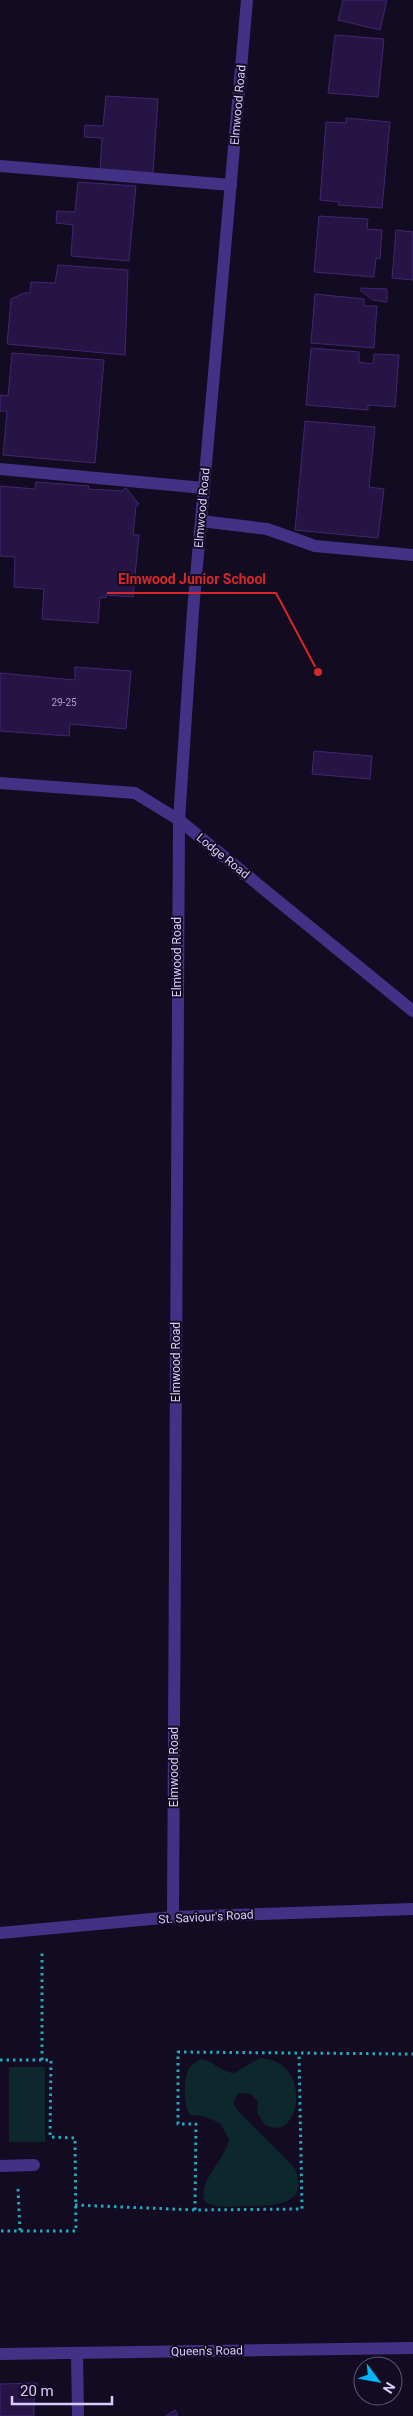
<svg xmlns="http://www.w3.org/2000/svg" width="413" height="2416" viewBox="0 0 413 2416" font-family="Roboto,sans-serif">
	<rect width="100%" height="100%" fill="#120b21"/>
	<g fill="#0d282c">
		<path d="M260 2058C315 2060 300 2147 264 2124L257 2112 258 2102 251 2094 239 2093C233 2099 232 2104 238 2111L294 2167C312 2207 272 2206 245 2206 232 2206 214 2210 204 2200 199 2179 226 2159 229 2139L220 2123 203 2116 191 2115C183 2107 184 2084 187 2073 189 2066 195 2062 201 2059 214 2061 220 2072 234 2073Z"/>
		<rect x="9" y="2067" width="36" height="75"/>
	</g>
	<g fill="#261544" stroke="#412572">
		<polygon points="343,0 387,0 380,30 338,20"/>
		<polygon points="335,35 384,39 378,97 328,93"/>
		<polygon points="106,96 158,99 153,173 100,169 102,138 84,137 85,125 103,126"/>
		<polygon points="346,118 390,122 382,208 338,205 339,202 320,200 326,122 346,123"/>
		<polygon points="78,182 136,186 129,261 71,256 73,225 56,223 57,211 75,212"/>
		<polygon points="319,216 368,219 367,229 382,230 380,259 376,258 374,277 314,272"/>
		<polygon points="396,230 413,232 413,280 392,278"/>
		<polygon points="58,265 128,270 125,355 7,344 11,299 24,293 30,293 31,282 55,283"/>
		<polygon points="361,288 387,289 387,302 373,300 361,291"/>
		<polygon points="315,294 364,299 364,306 377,306 374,348 311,343"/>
		<polygon points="311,348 359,352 359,362 373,364 374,354 399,355 395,407 368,405 368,410 306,405"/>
		<polygon points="12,353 104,360 95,463 3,455 7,411 0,411 0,395 8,396"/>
		<polygon points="305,421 375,427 369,487 384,489 378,538 295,530"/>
		<polygon points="36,482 89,486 88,489 122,491 126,488 139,504 136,506 133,535 139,535 133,597 106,595 106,598 100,597 98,623 42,619 44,589 14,587 15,557 0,556 0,486 35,489"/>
		<polygon points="75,667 131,671 126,729 70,724 69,736 0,731 0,673 75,680"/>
		<polygon points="314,751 372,756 370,779 312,774"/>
		<polygon points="37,2383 37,2393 34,2393 34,2416 0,2416 0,2384"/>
		<polygon points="175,2410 178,2416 166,2416"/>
	</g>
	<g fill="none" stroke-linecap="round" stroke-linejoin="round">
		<g stroke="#22abbc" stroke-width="3" stroke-dasharray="2.5 4" stroke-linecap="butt">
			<polyline points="0,2060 51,2060 50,2137 75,2138 76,2231 0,2231"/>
			<polyline points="42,2060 42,1953"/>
			<polyline points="18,2189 20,2231"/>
			<polyline points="75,2205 195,2210 302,2209 299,2054"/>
			<polyline points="195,2210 196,2124 178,2124 178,2052 413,2054"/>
		</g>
		<g stroke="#433185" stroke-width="12">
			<polyline points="0,166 231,185"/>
			<polyline points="0,469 204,488"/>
			<polyline points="201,521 267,529 315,546 413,555"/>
			<polyline points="0,783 135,793 179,820 413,1011"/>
			<polyline points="173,1917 179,820 193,611 247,0"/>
			<polyline points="0,1933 173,1917 413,1909"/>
			<polyline points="0,2166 34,2165"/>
			<polyline points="0,2354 413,2348"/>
			<polyline points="77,2354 78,2416"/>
		</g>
	</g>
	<g text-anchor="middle" stroke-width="4" stroke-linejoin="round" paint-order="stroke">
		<g font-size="10" fill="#ad9ed0">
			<text x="64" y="706">29-25</text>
		</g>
		<g font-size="12" fill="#dacbff" stroke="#120b21">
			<text transform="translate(238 105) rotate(-85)" y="4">Elmwood Road</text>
			<text transform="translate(202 508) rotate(-85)" y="4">Elmwood Road</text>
			<text transform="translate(223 856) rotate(39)" y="4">Lodge Road</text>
			<text transform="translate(177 957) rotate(-90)" y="4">Elmwood Road</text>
			<text transform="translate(176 1362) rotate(-90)" y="4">Elmwood Road</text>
			<text transform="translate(174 1767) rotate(-90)" y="4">Elmwood Road</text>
			<text transform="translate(206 1917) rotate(-3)" y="4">St. Saviour's Road</text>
			<text transform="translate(207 2351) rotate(-1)" y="4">Queen's Road</text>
		</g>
	</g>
	<path fill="none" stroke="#d62828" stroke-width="2" d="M318 672L276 593H107"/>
	<circle fill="#d62828" stroke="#120b21" stroke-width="2" cx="318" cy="672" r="5"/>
	<g font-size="14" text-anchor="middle" font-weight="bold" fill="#d62828" stroke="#120b21" stroke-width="4" stroke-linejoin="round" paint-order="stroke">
		<text x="192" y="584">Elmwood Junior School</text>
	</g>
	<g transform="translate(378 2381) rotate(122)"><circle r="24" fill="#120b21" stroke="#62587a"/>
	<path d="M0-4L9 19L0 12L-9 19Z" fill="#00b4f6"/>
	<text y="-8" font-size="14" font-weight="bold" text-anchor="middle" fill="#dacbff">N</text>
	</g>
	<path d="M12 2396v8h100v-8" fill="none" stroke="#dacbff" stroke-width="2.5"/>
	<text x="20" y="2396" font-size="15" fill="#dacbff" stroke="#120b21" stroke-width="4" paint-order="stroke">20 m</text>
</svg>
